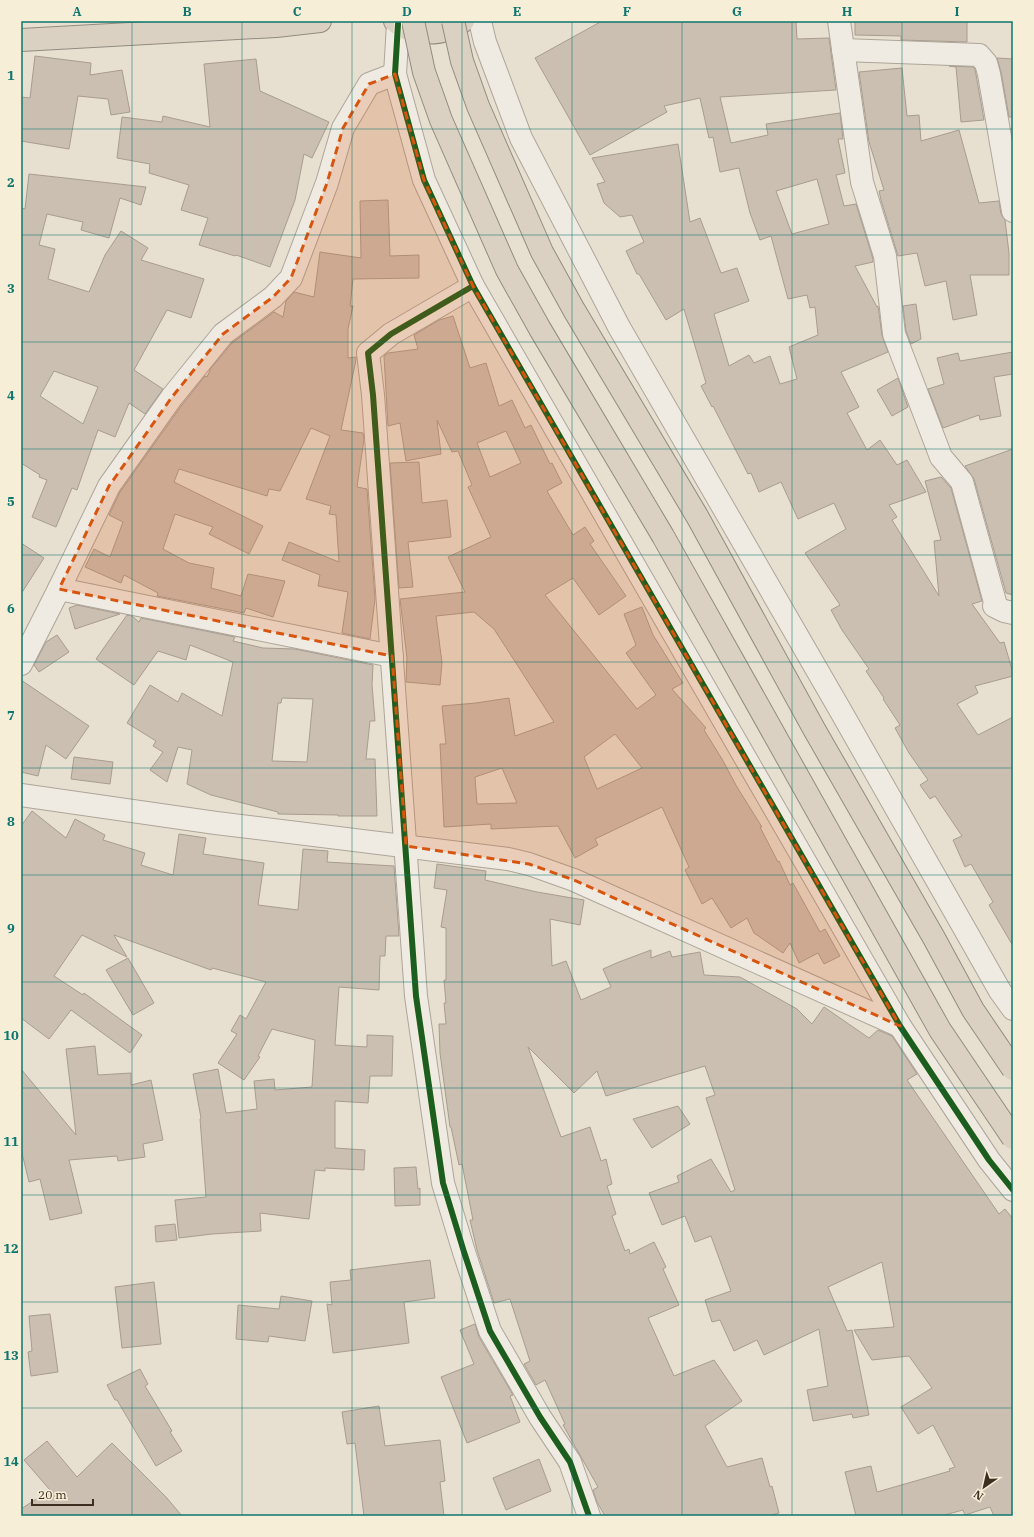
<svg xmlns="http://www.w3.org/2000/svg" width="1034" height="1537" viewBox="0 0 1034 1537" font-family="'IBM Plex Serif',serif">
	<rect width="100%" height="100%" fill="#e7e0d1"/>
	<g fill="#cbbfb2" stroke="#a89c90" fill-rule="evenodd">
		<path d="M602 21H796L797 39 829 38 836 90 720 97 731 143 768 135 766 124 840 113 843 139H838L845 173 836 175 844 206 856 204 873 259V262L855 266 877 307 878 306 882 335 888 352 841 372 859 407 847 413 867 450 880 440 897 465 907 460 926 492 889 505 897 517 892 520 939 596 934 541 941 540 925 481 941 477 951 488 982 601 972 604 1000 643 1004 642 1013 673V676L975 686 978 693 957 704 978 735 1013 717V946L989 905 993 902 971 864 965 867 953 840 962 836 935 796 930 799 920 785 928 780 909 753 895 728 900 725 883 699 884 698 866 671 869 669 842 630 831 610 840 605 805 553 846 529 834 503 798 519 781 482 759 492 751 473 748 474 713 406 712 407 701 386 706 383 684 309 666 320 639 274H637L626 251 644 242 632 215 620 217 604 203 597 184 605 182 592 158 678 144 690 222 700 218 721 273 737 268 749 301 714 314 729 366 749 355 754 363 770 356 780 384 797 379 789 347 818 335 815 307 810 308 807 295 788 299 771 236 760 240 750 213 739 168 720 172 713 137 709 138 700 98 664 106 667 112 590 155 535 58ZM817 179 829 224 792 234 776 191Z"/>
		<polygon points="855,21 967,21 967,42 901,40 901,36 855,35"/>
		<polygon points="35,56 91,63 90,75 122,70 130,112 111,115 108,99 78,96 69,149 21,141 21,97 30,98"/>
		<polygon points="997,58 1013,59 1013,117 1009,117 1001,72"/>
		<polygon points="256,59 260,91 329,122 312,158 304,154 295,200 270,267 236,255 235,256 199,245 208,218 181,210 189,185 149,173 150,164 117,158 122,117 162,122 163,116 210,127 204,64"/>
		<polygon points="949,66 973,67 975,69 984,120 961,122 956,67"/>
		<polygon points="902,68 907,116 919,115 921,141 959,130 979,203 999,201 1001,214 1005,220 1009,253 1009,275 970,275 977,315 953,320 946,281 925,286 917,253 898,256 881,200 879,191 884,190 869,142 859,72"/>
		<path d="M29 174 146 187 141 205 120 198 109 238 81 230 83 222 47 214 39 245 55 249 48 279 89 292 105 255 121 231 148 248 141 260 204 279 191 318 167 310 134 370 163 389 145 414 129 403 115 437 98 430 77 490 72 488 56 527 32 517 47 480 39 477 40 475 21 463V208L25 209ZM54 371 98 387 83 424 40 396Z"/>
		<polygon points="388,200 390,256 419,255 419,278 353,279 350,306 353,306 348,329 348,358 356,357 356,360 341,430 363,433 364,439 357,487 367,489 375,599 370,639 342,633 348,592 318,586 320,575 282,560 289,542 339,562 336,515 329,514 331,506 306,499 330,436 311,428 280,491 269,489 267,496 179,469 174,482 263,526 249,554 209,534 213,527 175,514 163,549 189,563 214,568 211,588 241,596 248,574 285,581 273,617 246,608 244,613 157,596 158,593 124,575 121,583 85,567 94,549 110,557 123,522 109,515 120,492 182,405 205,376 207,377 211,368 232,343 274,312 283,317 286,301 294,292 314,297 320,252 361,258 360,201"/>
		<polygon points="916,304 921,339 911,344 906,331 903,306"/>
		<path d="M453 316 470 368 486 363 499 406 512 400 525 428 531 425 550 464 552 463 562 483 547 491 573 535 585 527 594 541 590 544 626 596 599 615 573 578 545 595 637 709 656 695 626 653 636 645 624 614 642 607 653 635 683 683 672 689 706 728 704 730 722 759 737 787 762 827H760L778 862 779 861 790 885 793 883 820 932 825 929 840 956 824 964 818 953 799 963 790 943 783 953 754 933 747 918 731 928 712 898 702 904 685 870 689 867 662 807 595 839 598 845 575 858 558 826 491 829V824L444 827 440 744H446L442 706 476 703 509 698 515 736 554 722 494 629 474 612 436 616 442 663 440 685 406 682 407 658 400 599 465 592 448 557 491 537 468 487 472 485 458 451 452 452 437 420 441 454 406 461 400 423 388 426 384 356 388 353 418 349 414 335 439 320ZM506 431 521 463 490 477 477 443ZM615 734 642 768 597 789 584 757ZM502 768 517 803 477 804 475 777Z"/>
		<polygon points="1013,352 1013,374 994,377 1001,416 980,420 979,415 943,428 928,389 944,384 937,358 958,353 960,361"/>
		<polygon points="898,378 908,407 892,416 877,390"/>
		<polygon points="1013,449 1013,595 1006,593 974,479 965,466"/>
		<polygon points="419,462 422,503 447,500 451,537 408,542 413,587 399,588 390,463"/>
		<polygon points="21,543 44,558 21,594"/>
		<polygon points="77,605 120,614 75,629 69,608"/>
		<path d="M127 615 132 616 139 622 141 618 235 637 233 641 263 648 295 649 373 665 372 685 375 721H370L366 759H375L377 816H338V815L278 814V812L211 795 187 784 192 750 178 747 167 782 150 770 163 752 153 746 156 741 127 723 150 685 178 702 182 693 222 716 233 662 190 645 186 660 158 651 134 685 96 659ZM282 698 313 699 307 762 272 761 278 703H281Z"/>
		<polygon points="57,635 69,652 39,672 34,665 46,642"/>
		<polygon points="21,680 89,726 66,759 46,745 38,776 21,772"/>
		<polygon points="74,757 113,762 110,784 71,779"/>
		<polygon points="32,811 66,838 75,819 105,835 103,840 145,853 141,865 173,875 179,834 206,838 203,854 264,863 258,905 298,910 303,849 328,851 327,862 394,866 399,936 386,936 385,956 380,956 379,990 339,987 335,1045 367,1047 367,1035 393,1036 392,1076 370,1076 368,1103 335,1101 335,1148 365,1150 364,1170 325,1168 325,1171 315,1170 309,1219 260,1213 261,1231 212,1234 179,1238 175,1200 206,1197 200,1119 201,1118 193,1074 218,1069 226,1113 257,1109 254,1081 274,1079 275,1090 312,1087 315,1040 272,1029 258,1056 260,1057 244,1080 218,1063 237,1034 231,1031 240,1015 246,1019 266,982 212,968 211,970 114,935 127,957 82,935 54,976 83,995 84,993 142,1035 130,1053 71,1010 49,1039 21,1018 21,826"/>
		<polygon points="437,864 486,871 485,880 537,892 584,900 580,925 550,919 552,966 566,961 581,1000 611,987 603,969 619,962 651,950 651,958 670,951 672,957 700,952 704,975 740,977 797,1009 812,1024 824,1007 869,1038 878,1030 892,1036 917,1074 907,1080 999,1214 1005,1209 1013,1219 1013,1516 994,1516 990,1507 965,1515 963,1510 941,1516 856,1516 845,1472 871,1466 877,1492 950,1471 949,1469 955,1467 933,1425 918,1434 901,1407 932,1388 909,1356 872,1360 854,1330 894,1327 882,1262 828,1287 847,1331 852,1330 869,1415 853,1418 852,1414 813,1421 807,1390 828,1386 819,1329 764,1355 757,1340 734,1351 720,1320 712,1322 705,1300 731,1291 711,1236 695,1242 685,1216 662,1225 649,1193 679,1182 677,1176 711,1159 731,1192 735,1190 706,1098 715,1095 705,1066 606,1096 597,1071 574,1093 528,1047 561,1137 590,1127 601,1161 606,1159 612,1184 607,1186 616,1214 612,1216 625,1251 629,1249 630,1254 654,1242 666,1267 663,1269 679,1305 648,1318 674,1376 714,1360 742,1401 705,1426 727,1467 762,1458 770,1487 772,1486 779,1513 768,1516 605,1516 597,1502 593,1490 598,1487 563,1425 565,1424 545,1380 536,1385 524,1364 530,1361 510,1299 494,1303 477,1250 470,1220 473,1220 462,1164 459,1165 451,1127 450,1127 440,1053 439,1024 446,1024 444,1003 446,1003 444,980 446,980 446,928 441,927 447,890 434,888"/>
		<polygon points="128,958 154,1003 133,1015 106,970"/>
		<polygon points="95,1046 98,1075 131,1073 131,1085 151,1080 163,1140 143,1144 145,1157 118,1161 117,1156 69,1160 82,1213 50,1220 40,1179 29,1182 21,1149 21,1069 76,1135 66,1049"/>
		<polygon points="678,1106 690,1124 652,1148 633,1119"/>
		<polygon points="416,1167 418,1189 420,1188 420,1205 395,1206 394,1168"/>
		<polygon points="175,1224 177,1240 156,1242 155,1226"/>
		<polygon points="430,1260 435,1298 404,1302 409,1343 333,1353 327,1304 332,1305 330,1282 351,1280 350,1270"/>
		<polygon points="154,1282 161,1344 122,1348 115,1287"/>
		<polygon points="281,1296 312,1301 305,1341 269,1336 268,1342 236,1339 238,1305 279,1309"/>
		<polygon points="50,1314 58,1372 31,1376 28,1352 32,1351 29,1316"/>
		<polygon points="475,1324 479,1337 513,1395 510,1396 520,1422 467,1443 441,1377 474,1364 460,1330"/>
		<polygon points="140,1369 148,1384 145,1386 172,1431 170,1432 182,1451 156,1466 117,1400 115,1400 107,1385"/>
		<polygon points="379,1406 385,1446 440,1440 445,1481 440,1482 444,1516 364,1516 355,1443 347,1444 342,1412"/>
		<polygon points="47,1441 77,1477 112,1443 166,1497 182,1516 21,1516 21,1509 50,1490 24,1460"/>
		<polygon points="539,1459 551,1491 506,1510 493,1478"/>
	</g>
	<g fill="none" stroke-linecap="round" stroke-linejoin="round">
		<g stroke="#ada599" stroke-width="24">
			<g id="minor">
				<polyline points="480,21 485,42 521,138 619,327 839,708 1000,991 1013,1009"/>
				<polyline points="839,21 862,182 885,256 894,334 941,457 962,482 995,602 994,606 1004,611 1013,613"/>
				<polyline points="398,24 395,74 424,180 473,286 900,1026 989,1160 1013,1190"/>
				<polyline points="843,50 979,55 986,63 989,74 1013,211"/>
				<polyline points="473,286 391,334 368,353 373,395 416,996 443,1183 464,1252 490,1331 540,1417 570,1462 589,1516"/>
				<polyline points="59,589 392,656"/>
				<polyline points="21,664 59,589 109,486 172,397 223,334 273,297 291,278 327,183 343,128 369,84 395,74"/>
				<polyline points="21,795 216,823 508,859 529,864 574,880 900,1026"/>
			</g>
		</g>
		<g stroke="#928b80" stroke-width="24">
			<g id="highway">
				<path d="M395 21C409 34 432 35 450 29 454 28 459 24 463 21"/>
				<polyline points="21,40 276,26 320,21"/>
			</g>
		</g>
		<use href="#minor" stroke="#efebe3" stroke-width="22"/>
		<use href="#highway" stroke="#dad1c2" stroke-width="22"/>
		<g stroke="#928b80" stroke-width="24" stroke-linecap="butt">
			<g id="highway-bridge">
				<polyline points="413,21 424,72 441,120 507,270 540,329 663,536 940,1030 1013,1138"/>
				<polyline points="453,21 462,61 478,106 542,252 574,310 697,516 814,729 934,938 973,1010 1013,1069"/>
			</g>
		</g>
		<use href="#highway-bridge" stroke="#dad1c2" stroke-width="22"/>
		<g stroke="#f7eed8" stroke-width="8">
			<g id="cycleway">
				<polyline points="398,24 395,74 424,180 473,286 900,1026 989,1160 1013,1190"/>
				<polyline points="473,286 391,334 368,353 373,395 416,996 443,1183 464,1252 490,1331 540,1417 570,1462 589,1516"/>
			</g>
		</g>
		<use href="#cycleway" stroke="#1b5e20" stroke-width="6"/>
	</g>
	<path fill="#d7550e" fill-opacity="0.2" stroke="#d7550e" stroke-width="3" stroke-dasharray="8 5" stroke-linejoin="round" d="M395 74 424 180 473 286 900 1026 574 880 529 864 406 846 392 656 59 589 109 486 172 397 223 334 273 297 291 278 327 183 343 128 369 84Z"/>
	<path fill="none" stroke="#0f766e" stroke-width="1" stroke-opacity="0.55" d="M132 21V1516M242 21V1516M352 21V1516M462 21V1516M572 21V1516M682 21V1516M792 21V1516M902 21V1516M21 129H1013M21 235H1013M21 342H1013M21 449H1013M21 555H1013M21 662H1013M21 768H1013M21 875H1013M21 982H1013M21 1088H1013M21 1195H1013M21 1302H1013M21 1408H1013"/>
	<rect width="1034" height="1537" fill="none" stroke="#f7eed8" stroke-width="44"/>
	<g transform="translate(984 1487) rotate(214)" stroke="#f7eed8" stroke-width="3" paint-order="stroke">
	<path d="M0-3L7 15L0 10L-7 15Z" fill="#3d2e20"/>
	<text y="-6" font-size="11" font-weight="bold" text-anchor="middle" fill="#3d2e20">N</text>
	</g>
	<path d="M32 1499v6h61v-6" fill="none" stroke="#3d2e20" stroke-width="2"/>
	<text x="38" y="1499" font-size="12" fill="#3d2e20" stroke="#f7eed8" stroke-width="3" paint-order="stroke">20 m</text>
	<rect x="22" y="22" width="990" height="1493" fill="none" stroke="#0f766e" stroke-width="1.5"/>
	<g font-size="13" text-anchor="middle" font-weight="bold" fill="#0f766e">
		<text x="77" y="16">A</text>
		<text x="187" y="16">B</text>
		<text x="297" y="16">C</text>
		<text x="407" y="16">D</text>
		<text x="517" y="16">E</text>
		<text x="627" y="16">F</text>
		<text x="737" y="16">G</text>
		<text x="847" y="16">H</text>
		<text x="957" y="16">I</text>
		<text x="11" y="80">1</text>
		<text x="11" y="187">2</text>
		<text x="11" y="293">3</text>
		<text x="11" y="400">4</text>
		<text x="11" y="506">5</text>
		<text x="11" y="613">6</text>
		<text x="11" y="720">7</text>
		<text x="11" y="826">8</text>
		<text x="11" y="933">9</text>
		<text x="11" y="1040">10</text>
		<text x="11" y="1146">11</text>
		<text x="11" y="1253">12</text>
		<text x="11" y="1360">13</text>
		<text x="11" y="1466">14</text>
	</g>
</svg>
